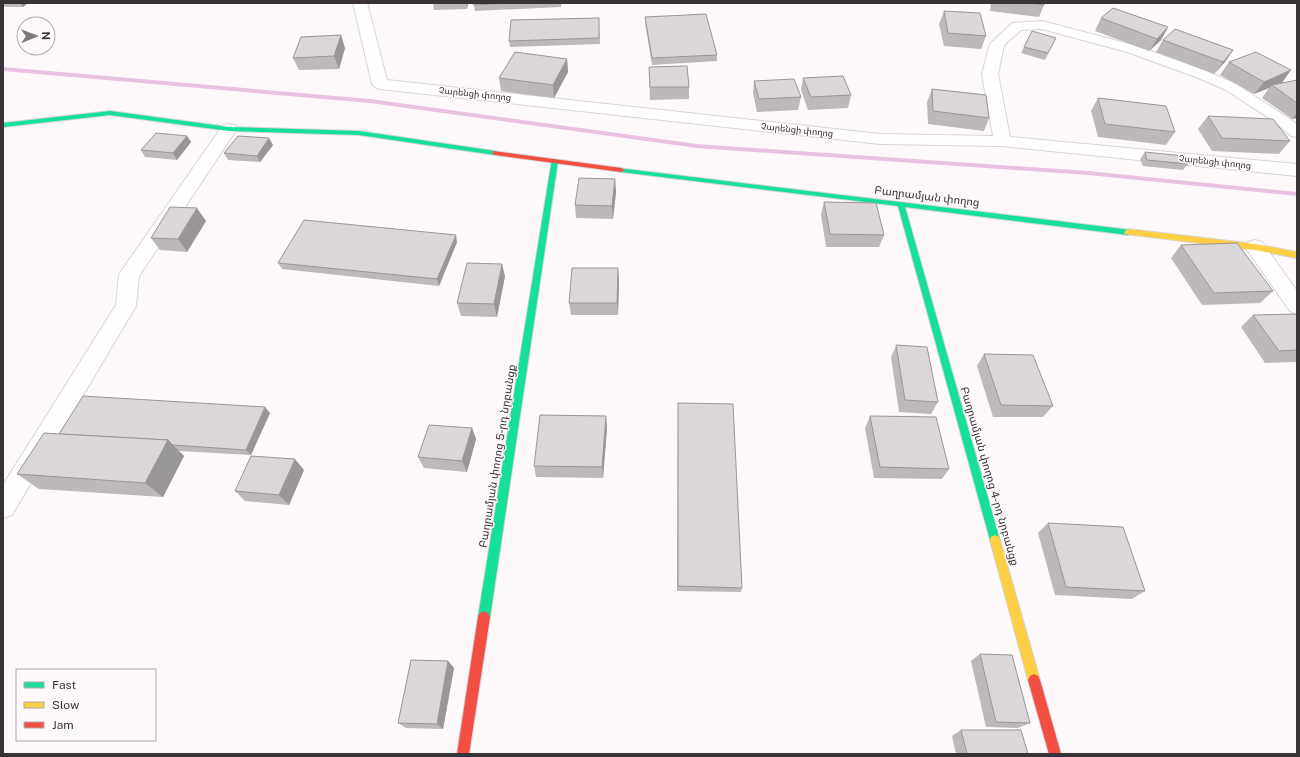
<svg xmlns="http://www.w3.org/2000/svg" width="1300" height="757" viewBox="0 0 1300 757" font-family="'Public Sans','Noto Sans Armenian',sans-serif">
	<rect width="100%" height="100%" fill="#fdf9fb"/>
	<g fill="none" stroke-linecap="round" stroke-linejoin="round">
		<polygon fill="#e9c2e1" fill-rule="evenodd" points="3,67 370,99 697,144 1088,171 1297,192 1297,196 1088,175 697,148 370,103 3,71"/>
		<g stroke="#d8d4d7" stroke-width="2">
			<g id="street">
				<polygon points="353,3 367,3 387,80 880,134 993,136 982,74 990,44 1012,23 1042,21 1137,46 1206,71 1236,84 1297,124 1297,137 1291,136 1275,122 1226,90 1196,77 1127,52 1042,29 1021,30 1004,45 998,74 1010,137 1297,164 1297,176 1002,146 880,144 380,89 375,87 372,84"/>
				<polygon points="229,124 235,125 237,129 139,276 136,306 133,311 12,515 3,518 3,485 116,305 119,275 122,270 223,125"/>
				<polygon points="1255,240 1262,242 1297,291 1297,314 1290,311 1245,247 1248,242"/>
			</g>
		</g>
		<g stroke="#d8d4d7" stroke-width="2">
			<g id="fast">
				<polygon points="110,111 229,127 359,131 495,151 498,153 495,155 359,135 229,131 110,115 3,127 3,123"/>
				<polygon points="552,159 554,159 558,161 490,617 488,621 484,623 480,621 478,617"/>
				<polygon points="618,168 1131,230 1132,232 1128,235 905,207 1000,540 999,543 995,545 991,543 990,540 898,206 621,172 617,170"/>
			</g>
		</g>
		<g stroke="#d8d4d7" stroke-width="2">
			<g id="slow">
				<polygon points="1128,229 1255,244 1297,252 1297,258 1255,250 1125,234 1124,232"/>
				<polygon points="995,535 999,537 1000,540 1040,680 1038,684 1034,686 1030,684 1028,680 990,540 991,537"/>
			</g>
		</g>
		<g stroke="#d8d4d7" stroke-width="2">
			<g id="jam">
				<polygon points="493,151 621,168 625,170 621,172 495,155 492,153"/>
				<polygon points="484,611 488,613 490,617 469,754 457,754 478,617 480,613"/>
				<polygon points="1034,674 1038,676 1040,680 1061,754 1049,754 1028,680 1030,676"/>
			</g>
		</g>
		<use href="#street" fill="#fffefe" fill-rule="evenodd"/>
		<use href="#fast" fill="#16e098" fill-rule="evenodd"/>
		<use href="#slow" fill="#ffcf43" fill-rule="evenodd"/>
		<use href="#jam" fill="#f24e42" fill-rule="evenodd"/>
	</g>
	<g fill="#bcb8bb">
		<polygon points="3,3 28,3 23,7 3,7"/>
		<polygon points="433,3 468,3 467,9 434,10"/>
		<polygon points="474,3 561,3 561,7 475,11"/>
		<polygon points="991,3 1044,3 1044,5 1039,17 990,11"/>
		<polygon points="944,11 986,36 981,49 944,46 939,24"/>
		<polygon points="645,17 717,55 717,61 652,65 645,23"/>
		<polygon points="599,18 600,44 510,47 509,41"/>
		<polygon points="1101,18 1168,27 1161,40 1149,51 1095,31"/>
		<polygon points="1056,38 1045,60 1021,53 1024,47"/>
		<polygon points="1163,40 1233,50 1225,62 1214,74 1156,52"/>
		<polygon points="345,48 339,69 299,70 293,58"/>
		<polygon points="567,59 568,72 554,98 501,91 499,78"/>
		<polygon points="1229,62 1282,83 1297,80 1297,118 1292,119 1262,98 1269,88 1254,94 1220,75"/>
		<polygon points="649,67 689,87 689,99 650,100"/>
		<polygon points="803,78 851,95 848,108 808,110 801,90"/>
		<polygon points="754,81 801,97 798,110 757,112 753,93"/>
		<polygon points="932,89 989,118 984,131 928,124 927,102"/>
		<polygon points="1098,98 1175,132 1166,145 1098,137 1091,111"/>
		<polygon points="1208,116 1290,141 1279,154 1212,151 1198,129"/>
		<polygon points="187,136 191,142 177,160 145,157 141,150"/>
		<polygon points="273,145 260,162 228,160 224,153"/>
		<polygon points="1145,152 1188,164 1183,170 1143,166 1140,159"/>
		<polygon points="615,179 616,192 613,219 576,218 575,205"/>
		<polygon points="824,202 884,235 879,247 826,247 821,215"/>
		<polygon points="206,221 187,252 160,250 151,238"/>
		<polygon points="457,242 439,286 282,269 278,263"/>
		<polygon points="1181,245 1273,291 1260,303 1202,305 1171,258"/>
		<polygon points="505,276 497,317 461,316 457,303"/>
		<polygon points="619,281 618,315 571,315 569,303"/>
		<polygon points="1297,314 1297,362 1265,363 1241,327 1253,315"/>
		<polygon points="896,346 938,402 931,414 899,412 891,357"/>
		<polygon points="984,354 1053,406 1043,417 993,417 977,366"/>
		<polygon points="678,403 742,588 741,592 677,591"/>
		<polygon points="270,413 251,455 179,451 184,456 163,497 39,489 17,474 59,434"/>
		<polygon points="606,416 607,428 603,478 536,477 534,466"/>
		<polygon points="870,416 949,469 942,479 874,478 865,428"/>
		<polygon points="472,428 476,439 467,472 424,468 418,457"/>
		<polygon points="304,470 289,505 245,501 235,491"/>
		<polygon points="1048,523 1145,591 1132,599 1055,595 1038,533"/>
		<polygon points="980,654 1030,723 1018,728 986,727 971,661"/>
		<polygon points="448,661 454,668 443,729 406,728 398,723"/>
		<polygon points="961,730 1028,754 956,754 952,736"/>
	</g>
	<g fill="#999698">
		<polygon points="20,3 28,3 23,7"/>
		<polygon points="466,3 468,3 467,9"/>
		<polygon points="1168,27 1161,40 1149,51 1157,39"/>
		<polygon points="341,35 345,48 339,69 334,56"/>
		<polygon points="1233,50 1225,62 1214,74 1223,62"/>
		<polygon points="567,59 568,72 554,98 553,85"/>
		<polygon points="1291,70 1282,83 1272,85 1269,88 1254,94 1264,82"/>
		<polygon points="1297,113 1297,118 1292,119"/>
		<polygon points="187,136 191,142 177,160 173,153"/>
		<polygon points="269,138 273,145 260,162 257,156"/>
		<polygon points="615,179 616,192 613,219 612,206"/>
		<polygon points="197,208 206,221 187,252 178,239"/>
		<polygon points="456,235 457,242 439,286 437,279"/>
		<polygon points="502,264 505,276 497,317 494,304"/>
		<polygon points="618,268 619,281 618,315 617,303"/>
		<polygon points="265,407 270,413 251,455 246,450"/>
		<polygon points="606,416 607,428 603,478 602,467"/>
		<polygon points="472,428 476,439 467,472 462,461"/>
		<polygon points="168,440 184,456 163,497 145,483"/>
		<polygon points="295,459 304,470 289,505 279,495"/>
		<polygon points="448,661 454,668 443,729 437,724"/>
	</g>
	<g fill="#dbd6d9" stroke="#999698">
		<polygon points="474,3 508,3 473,5"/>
		<polygon points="1030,3 1044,3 1044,5"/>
		<polygon points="1113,8 1168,27 1157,39 1101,18"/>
		<polygon points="944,11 980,13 986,36 948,33"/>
		<polygon points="706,14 717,55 652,58 645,17"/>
		<polygon points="599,18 599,38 509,41 511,20"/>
		<polygon points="1175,29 1233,50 1223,62 1163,40"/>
		<polygon points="1032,31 1056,38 1048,53 1024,47"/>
		<polygon points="341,35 334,56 293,58 301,37"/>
		<polygon points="515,52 567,59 553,85 499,78"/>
		<polygon points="1256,52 1291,70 1264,82 1229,62"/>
		<polygon points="687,66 689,87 650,87 649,67"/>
		<polygon points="843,76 851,95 811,97 803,78"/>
		<polygon points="794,79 801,97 759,99 754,81"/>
		<polygon points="1297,80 1297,103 1272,85"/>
		<polygon points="932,89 986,95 989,118 933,111"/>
		<polygon points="1098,98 1166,106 1175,132 1105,124"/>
		<polygon points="1208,116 1273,119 1290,141 1222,138"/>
		<polygon points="156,133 187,136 173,153 141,150"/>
		<polygon points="238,136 269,138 257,156 224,153"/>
		<polygon points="1145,152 1184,156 1188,164 1147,160"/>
		<polygon points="579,178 615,179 612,206 575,205"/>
		<polygon points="824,202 876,203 884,235 830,234"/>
		<polygon points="170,207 197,208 178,239 151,238"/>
		<polygon points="304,220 456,235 437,279 278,263"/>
		<polygon points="1237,243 1273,291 1214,293 1181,245"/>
		<polygon points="467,263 502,264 494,304 457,303"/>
		<polygon points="572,268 618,268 617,303 569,303"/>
		<polygon points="1297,314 1297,350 1279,351 1253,315"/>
		<polygon points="896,345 927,347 938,402 905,400"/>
		<polygon points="984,354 1033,355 1053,406 1001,405"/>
		<polygon points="83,396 265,407 246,450 173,445 168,440 59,434"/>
		<polygon points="678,403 733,404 742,588 678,586"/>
		<polygon points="540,415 606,416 602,467 534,466"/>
		<polygon points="870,416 936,417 949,469 880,467"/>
		<polygon points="429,425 472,428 462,461 418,457"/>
		<polygon points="44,433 168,440 145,483 17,474"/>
		<polygon points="251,456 295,459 279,495 235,491"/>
		<polygon points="1048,523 1123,527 1145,591 1066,587"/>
		<polygon points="980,654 1012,655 1030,723 996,722"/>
		<polygon points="411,660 448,661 437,724 398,723"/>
		<polygon points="961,730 1021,730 1028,754 967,754"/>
	</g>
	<g text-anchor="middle" stroke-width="3" stroke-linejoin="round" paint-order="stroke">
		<g font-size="9" fill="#393337" stroke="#fef8fc">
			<text transform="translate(475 94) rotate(6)" y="3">Չարենցի փողոց</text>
			<text transform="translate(797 130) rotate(6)" y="3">Չարենցի փողոց</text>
			<text transform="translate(1215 162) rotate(6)" y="3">Չարենցի փողոց</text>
		</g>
		<g font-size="11" fill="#393337" stroke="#fef8fc">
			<text transform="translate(927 196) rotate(7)" y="4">Բաղրամյան փողոց</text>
			<text transform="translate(497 456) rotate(-81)" y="4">Բաղրամյան փողոց 5-րդ նրբանցք</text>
			<text transform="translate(990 476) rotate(74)" y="4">Բաղրամյան փողոց 4-րդ նրբանցք</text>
		</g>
	</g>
	<rect width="1300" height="757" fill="none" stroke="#393337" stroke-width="8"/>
	<rect x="16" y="669" width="140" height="72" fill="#fef8fc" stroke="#afa9ad"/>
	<rect x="24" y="682" width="20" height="6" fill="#16e098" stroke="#afa9ad"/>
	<text x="52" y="689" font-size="12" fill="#393337">Fast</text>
	<rect x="24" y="702" width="20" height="6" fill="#ffcf43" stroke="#afa9ad"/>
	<text x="52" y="709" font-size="12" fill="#393337">Slow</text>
	<rect x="24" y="722" width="20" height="6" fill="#f24e42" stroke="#afa9ad"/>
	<text x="52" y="729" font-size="12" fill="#393337">Jam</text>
	<g transform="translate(36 36) rotate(89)"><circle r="19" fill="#fef8fc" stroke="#afa9ad"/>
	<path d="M0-3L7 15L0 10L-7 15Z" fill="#7e787c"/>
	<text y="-6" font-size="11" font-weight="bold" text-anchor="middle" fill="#393337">N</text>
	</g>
</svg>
